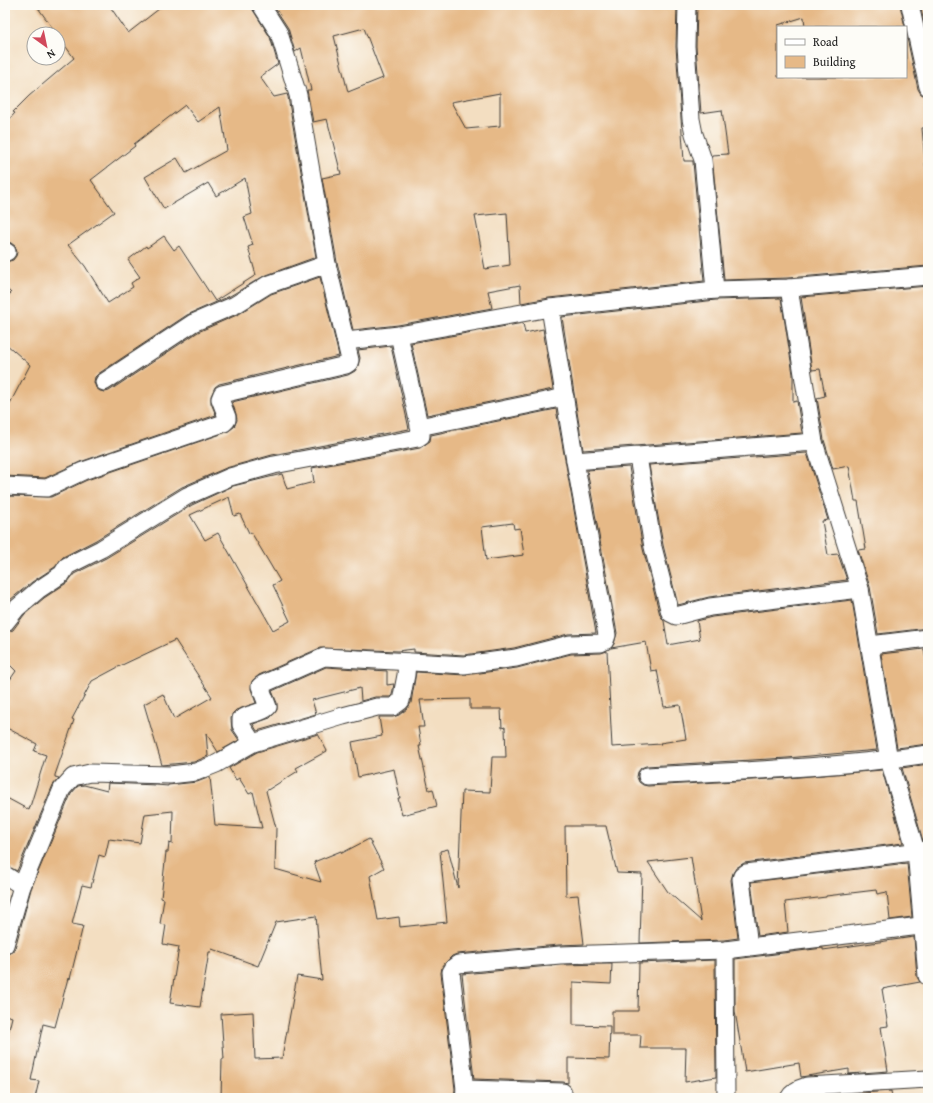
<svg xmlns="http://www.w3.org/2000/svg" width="933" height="1103" viewBox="0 0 933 1103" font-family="'Gentium Book Plus',serif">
	<rect width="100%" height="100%" fill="#fdfcf7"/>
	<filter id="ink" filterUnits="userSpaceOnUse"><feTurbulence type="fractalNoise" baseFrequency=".025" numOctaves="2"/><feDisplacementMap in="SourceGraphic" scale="8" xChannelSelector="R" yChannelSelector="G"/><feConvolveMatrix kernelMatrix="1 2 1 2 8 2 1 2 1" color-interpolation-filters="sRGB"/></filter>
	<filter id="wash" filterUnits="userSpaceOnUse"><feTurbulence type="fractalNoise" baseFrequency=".012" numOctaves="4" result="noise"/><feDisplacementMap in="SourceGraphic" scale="16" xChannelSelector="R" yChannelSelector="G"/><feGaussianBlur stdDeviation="0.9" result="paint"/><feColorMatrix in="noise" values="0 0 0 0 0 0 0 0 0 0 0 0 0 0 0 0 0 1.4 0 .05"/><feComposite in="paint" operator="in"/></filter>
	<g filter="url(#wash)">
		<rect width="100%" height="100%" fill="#f3dec1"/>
		<g id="blocks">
			<g fill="#e6b987" fill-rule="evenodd">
				<path d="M36 5H109L128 33 164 5H251L253 10 270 37 278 64 260 77 274 97 287 94 288 97 316 257 264 276 230 296 187 315 98 374 95 377 94 382 96 388 100 391 105 392 109 391 198 332 239 314 271 294 320 277 339 356 219 384 215 387 211 396V403L216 415 80 462 45 478 5 476V413L30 365 5 343V299L11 293 5 287V262L13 260 16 256 17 252 15 246 11 243 5 241V124L15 113 13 112 29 96 74 58ZM185 105 198 122 220 107 227 150 186 173 177 158 145 177 164 209 208 183 216 196 245 178 252 214 244 217 253 245 248 247 256 275 215 301 179 246 174 250 164 236 147 248 146 246 128 260 140 277 131 283 133 287 108 303 85 266 68 245 114 212 91 180 135 146 134 144Z"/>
				<path d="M273 5H620V7H649V5H677L676 47 684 161H693V162L704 281 549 298 521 303 520 285 488 291 492 308 398 325 353 330 337 262 322 178 341 174 327 119 313 122 307 90H311L301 48 295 52 288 28ZM364 28 383 78 348 92 334 36ZM500 93V126L466 129 451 102ZM507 213 510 265 485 269 475 216Z"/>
				<polygon points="697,5 900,5 905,27 805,27 804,17 778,25 778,77 906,77 906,33 918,89 921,94 928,97 928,127 922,128 926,173 928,172 928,266 788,278 724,280 712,155 728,154 722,110 701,113 696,46"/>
				<polygon points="920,5 928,5 928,40"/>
				<polygon points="928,286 928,628 878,634 870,587 858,550 866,549 858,501 855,501 849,466 833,469 824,440 817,398 825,396 820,369 812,370 801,297"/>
				<polygon points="781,298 793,374 793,402 797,401 802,433 583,450 562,317 716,300"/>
				<polygon points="523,323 525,333 543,329 553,389 427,415 411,343"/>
				<polygon points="391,346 409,429 272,455 226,468 182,487 96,540 63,557 55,567 32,582 10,600 5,607 5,496 51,497 87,480 227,432 234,427 237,420 236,414 232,402 348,375 355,371 358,366 360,358 358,350"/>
				<path d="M556 409 596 633 568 634 514 648 464 655 414 652V649L398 651 320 648 259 675 252 681 251 689 256 703 236 710 232 714 231 719 232 730 239 740 218 752 206 733 208 756 194 762 162 765 144 704 163 694 174 719 212 697 175 640 122 665 92 681 72 719 74 720 55 775V777L59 778 53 785 17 871 5 865V797L29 810 46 755 34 751 37 744 5 727V687L16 671 5 660V633L13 630 24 615 44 598 68 582 74 574 106 558 192 505 233 486 282 474 287 489 314 482 312 468 420 448 430 441 431 435ZM229 497 234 516 240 514 249 533 251 532 280 581 273 585 290 621 273 630 218 533 205 540 190 515ZM513 523 514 529 520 528 524 555 486 560 482 527Z"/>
				<polygon points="807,453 828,520 822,521 828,555 838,554 847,580 709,597 678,605 663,545 649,465"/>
				<path d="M629 467 643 549 660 615 664 621 668 645 700 639 697 621 712 617 852 600 877 750 787 758 646 766 641 768 638 772 637 777 639 782 643 785 648 786 788 778 882 770 903 843 744 863 736 868 733 873 731 880 738 938 724 940 640 943 642 874 617 873 606 826H565L566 896 578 895 584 944 559 945 457 954 452 956 446 962 442 967 441 973 455 1089 454 1098H221L222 1059H224L221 1014 253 1012 255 1059 282 1058 297 976 322 980 316 916 276 922 258 966 212 949 211 952H209L200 1007 170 1003 179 947 163 944 166 925 160 924 164 899 161 898 166 852H168L169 843 172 844 173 811 145 814 140 843 109 839 105 857 99 855 91 887 82 885 72 924 83 926 70 979 68 978 55 1027 43 1024 31 1080 39 1081 35 1098H5V1046L12 1017 5 1015V955L12 952 15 948 31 889 71 794 78 786 84 785 107 791 108 783 156 785 168 786V785L197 782 210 777 215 825 262 828 253 792 249 794 239 778 236 780 229 768 257 752 318 734 327 751 296 768 298 771 266 791 276 828 275 869 321 882 314 862 341 851 342 853 369 839 384 868 370 876 378 920 399 917 400 927 447 922 440 851 448 849 458 888 462 791 490 792 492 757H506L505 727 502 728 501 709H470V699L420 700 424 727H418L421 746H419L429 790 433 789 437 806 402 815 398 798H400L394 769 358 777 352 742 382 736 379 717H393L399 715 407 709 411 703 416 672 465 675 517 668 571 654 601 653 607 651 612 747 661 744 660 743 686 739 680 705 664 707 657 670 651 671 646 642 611 648 614 644 617 633 587 470ZM691 857 701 921 668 892 648 862Z"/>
				<polygon points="924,649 928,672 928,744 897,748 881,654"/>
				<polygon points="326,667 387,671 387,685 394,684 392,695 390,697 375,697 361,701 360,688 312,700 316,714 257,731 253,724 270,718 277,710 277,703 272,691"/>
				<polygon points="928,764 928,840 923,841 902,768"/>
				<polygon points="907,863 912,917 890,920 887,892 877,894 876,890 826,896 826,897 785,902 788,932 758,936 751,882"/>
				<polygon points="914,937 917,977 920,982 882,989 888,1026 881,1027 888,1071 849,1074 849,1069 801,1077 799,1063 745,1072 735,1011 735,959 823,948 823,950"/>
				<polygon points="715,960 716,1077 685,1082 686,1048 640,1048 641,1035 612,1035 612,1011 638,1011 639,963"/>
				<polygon points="607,964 612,964 611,984 573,982 573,1025 610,1026 609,1059 568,1058 568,1083 563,1082 474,1079 462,974 561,965"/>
				<polygon points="891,1091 892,1098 849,1098 849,1094"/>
			</g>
		</g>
	</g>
	<g filter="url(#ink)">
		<use href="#blocks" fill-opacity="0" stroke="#3c3935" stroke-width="1"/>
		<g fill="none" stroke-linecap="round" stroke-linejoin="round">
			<g stroke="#3c3935" stroke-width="19">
				<g id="street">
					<polyline points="687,5 686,46 691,119 694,134 703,160 704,171 715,290"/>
					<polyline points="910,5 928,87"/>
					<polyline points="5,251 7,252"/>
					<polyline points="789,288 814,442"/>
					<polyline points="550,308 575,461 814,442 860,589 889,760 916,851 927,976"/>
					<polyline points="346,341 399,335 550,308 715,290 789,288 928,276"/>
					<polyline points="104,382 193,323 235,305 267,285 327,264"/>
					<polyline points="419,427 565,397"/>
					<polyline points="638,457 653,547 670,613 676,616 710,607 860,589"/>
					<polyline points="5,486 47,488 83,471 224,423 227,420 227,417 220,399 222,394 346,365 349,363 350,360 327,264 298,95 279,33 261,5"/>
					<polyline points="5,623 17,608 38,590 62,574 67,566 101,549 187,496 230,477 274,465 418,438 421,436 421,434 399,335"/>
					<polyline points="870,645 928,638"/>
					<path d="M253 743 241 725V719C249 713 261 714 268 707L260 686 263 684 324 657 464 665 516 658 570 644 601 643 605 641 607 635 575 461"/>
					<path d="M647 776C740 771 835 768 928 754"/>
					<polyline points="5,875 22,886 5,945"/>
					<polyline points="22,886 62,789 73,777 90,773 170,775 196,772 216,764 253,743 343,716 377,707 393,707 401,701 406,675 407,662"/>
					<polyline points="749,947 741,879 742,876 746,873 928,850"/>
					<polyline points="725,950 726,1098"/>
					<polyline points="465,1089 563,1092"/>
					<polyline points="464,1098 465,1089 451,972 454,967 458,964 560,955 725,950 928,925"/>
					<path d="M789 1098C793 1091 800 1088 807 1086L928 1079"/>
				</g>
			</g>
			<use href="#street" stroke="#fff" stroke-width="17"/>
		</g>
	</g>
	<rect width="933" height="1103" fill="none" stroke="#fdfcf7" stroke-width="20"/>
	<rect x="777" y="26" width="130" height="52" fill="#fdfcf7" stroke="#a3a29f"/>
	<rect x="785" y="39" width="20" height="6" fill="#ffffff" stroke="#a3a29f"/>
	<text x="813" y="46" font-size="12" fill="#1c1c1c">Road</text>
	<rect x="785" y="56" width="20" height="12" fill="#e6b987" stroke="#a3a29f"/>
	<text x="813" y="66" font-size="12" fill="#1c1c1c">Building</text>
	<g transform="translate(46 46) rotate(147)"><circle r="19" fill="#fdfcf7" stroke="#a3a29f"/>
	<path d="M0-3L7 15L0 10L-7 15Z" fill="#d1495b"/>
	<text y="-6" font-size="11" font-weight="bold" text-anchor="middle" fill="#1c1c1c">N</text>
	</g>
</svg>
